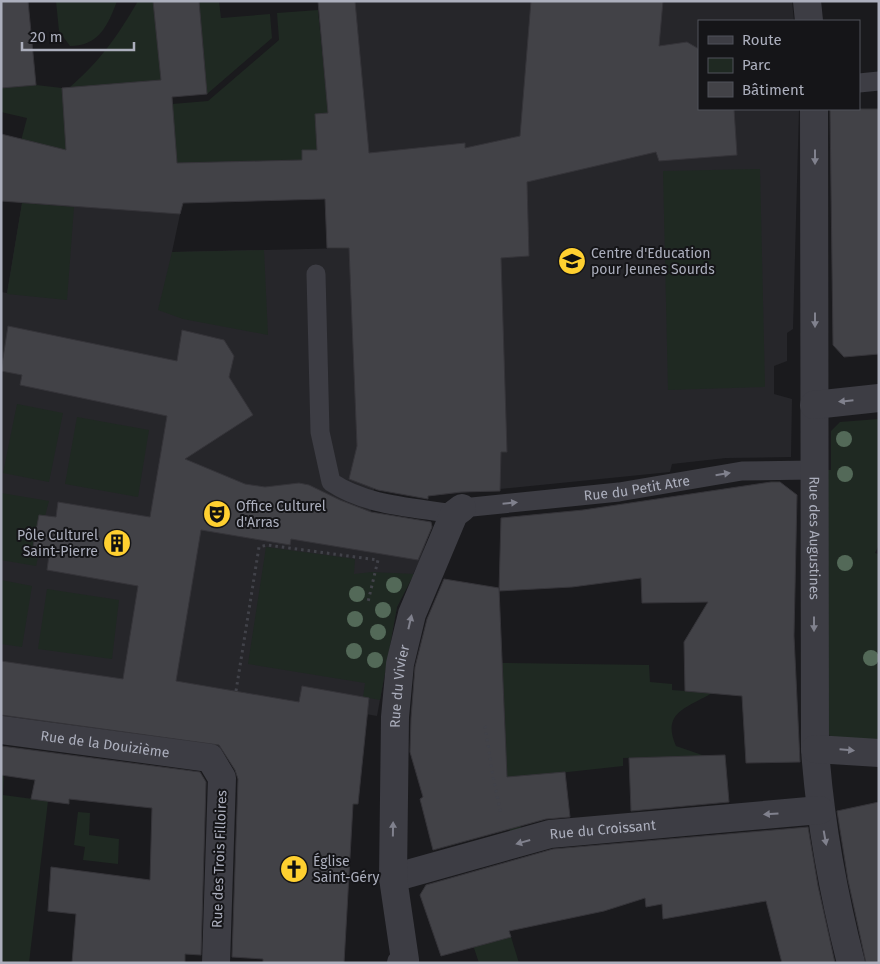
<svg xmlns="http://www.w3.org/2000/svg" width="880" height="964" viewBox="0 0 880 964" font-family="'Fira Sans',sans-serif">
	<rect width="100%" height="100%" fill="#1a1a1d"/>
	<polygon fill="#26262a" points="318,1 792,1 794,21 699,21 699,109 799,109 793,329 787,333 787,361 774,366 774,394 792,399 791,457 726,458 672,464 670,472 430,496 374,489 370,516 432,526 420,560 397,607 377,716 299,702 238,752 1,717 1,292 7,293 22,203 25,156 191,163 172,252 349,248 332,159"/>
	<g fill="#1f2922">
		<path d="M56 1H117C108 25 99 46 70 46L59 31Z"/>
		<path d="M138 1H153L161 80 69 88C101 60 117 37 138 1Z"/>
		<polygon points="199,1 219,1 221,18 270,14 272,38 207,94"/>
		<polygon points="318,10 328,113 315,114 317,150 302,150 302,160 131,164 17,156 27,118 1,112 1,88 36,85 62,88 65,126 172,104 208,101 279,40 277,13"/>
		<polygon points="760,169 765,387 668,390 663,171"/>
		<polygon points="22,203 74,207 67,300 7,294"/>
		<polygon points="264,250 268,335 183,319 158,310 172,252"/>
		<polygon points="17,404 63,413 49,482 3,473"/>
		<polygon points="77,417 149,430 138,497 65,484"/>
		<polygon points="879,419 879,545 875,553 879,554 879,741 836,740 824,731 823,470 831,470 831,431 840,422"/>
		<polygon points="1,493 49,501 45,516 39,515 32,552 39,553 36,566 1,560"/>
		<polygon points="266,547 355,559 354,574 372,572 414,574 397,607 380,700 363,697 365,683 248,664"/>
		<polygon points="1,580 32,586 22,647 1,644"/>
		<polygon points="47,589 119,600 112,659 38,649"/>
		<path d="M502 663 649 665 650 682 672 684V690L712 693C687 708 661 712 676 746L705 756 623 758V766L513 778 521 829 510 831 498 779 493 726 505 725Z"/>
		<polygon points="1,775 4,775 3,795 48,801 29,963 1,963"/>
		<polygon points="78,812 90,813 89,835 119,839 118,864 83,860 85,847 74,845"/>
		<polygon points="459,903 511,937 519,963 479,963"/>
	</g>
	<g fill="#424247" stroke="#353439">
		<polygon points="1,1 28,1 36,85 1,88"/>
		<polygon points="153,1 199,1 207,94 172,97 177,163 302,160 302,150 317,150 315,114 328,113 318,1 355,1 369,153 465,143 465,148 520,136 531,1 663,1 659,46 687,42 699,49 699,109 734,109 737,155 659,161 656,152 527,182 529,256 501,258 507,452 501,452 500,491 461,492 428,496 428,499 378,490 349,479 357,446 349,248 327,248 325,199 183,203 180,214 1,201 1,134 66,150 62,88 161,80"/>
		<polygon points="830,109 879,109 879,354 844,357 833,345"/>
		<polygon points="8,326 177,361 182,330 224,340 234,356 229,377 253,415 185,459 245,484 265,487 299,483 309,485 340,500 371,512 431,522 432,527 418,560 291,539 290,545 201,530 176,681 299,702 302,686 369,698 358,804 353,804 344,963 263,963 263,959 232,957 238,779 235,770 219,745 1,715 1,661 123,679 138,586 47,570 49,555 32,552 39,515 56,517 58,502 150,517 167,416 20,385 22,375 1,371"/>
		<polygon points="771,482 780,482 797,495 794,636 800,762 746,763 742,696 685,691 684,642 708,602 642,603 641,578 572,587 499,591 501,518 583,510"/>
		<polygon points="444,579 499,588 507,777 565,772 570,817 546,819 433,850 420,799 423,797 410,752 411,718 415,667 427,619"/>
		<polygon points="1,746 200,772 206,782 201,955 185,954 185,963 72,963 76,914 48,911 51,867 150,880 152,808 69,799 69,804 31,799 35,780 1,775"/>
		<polygon points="725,755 729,802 631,811 629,758"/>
		<polygon points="879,802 879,963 866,963 848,880 837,811"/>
		<polygon points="808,827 818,886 835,963 782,963 766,901 663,919 662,904 646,907 645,898 604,911 509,931 511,937 441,956 420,895 426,885 553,849"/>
	</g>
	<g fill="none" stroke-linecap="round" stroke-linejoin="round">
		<g stroke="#414249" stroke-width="3" stroke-dasharray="2.5 4" stroke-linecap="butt">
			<polyline points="236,691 259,547 267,545 378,560 368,602"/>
			<polyline points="485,726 494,782 501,814"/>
		</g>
		<g stroke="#3d3d44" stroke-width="19">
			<polyline points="859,83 879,81"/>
			<path d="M316 274 320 432 331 482C367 506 412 507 454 514"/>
			<path id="s1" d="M462 508 619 492 742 471 813 470"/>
		</g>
		<g stroke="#3d3d44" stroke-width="28">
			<polyline points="807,1 809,21"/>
			<path id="s2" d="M814 109 815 749C820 821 833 892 851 963"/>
			<polyline points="814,405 879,398"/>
			<path id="s3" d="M1 730 210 758 222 778 216 963"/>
			<polyline points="815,749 879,753"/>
			<path id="s4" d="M393 878 550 834 820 810"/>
			<path id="s5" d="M401 963 405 960 393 878 395 717 400 664 412 614 454 514 462 508"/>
		</g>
	</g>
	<g fill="#536958">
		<circle cx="844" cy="439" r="8"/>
		<circle cx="845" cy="474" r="8"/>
		<circle cx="845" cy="563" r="8"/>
		<circle cx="394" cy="585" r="8"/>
		<circle cx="357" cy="594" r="8"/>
		<circle cx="383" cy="610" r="8"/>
		<circle cx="355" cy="619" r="8"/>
		<circle cx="378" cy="632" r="8"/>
		<circle cx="354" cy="651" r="8"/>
		<circle cx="871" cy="658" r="8"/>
		<circle cx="375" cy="660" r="8"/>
	</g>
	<defs><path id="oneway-solid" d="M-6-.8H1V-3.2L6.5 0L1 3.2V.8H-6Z" transform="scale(1.25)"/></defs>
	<g fill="#80818d">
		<use href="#oneway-solid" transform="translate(815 157) rotate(90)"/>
		<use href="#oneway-solid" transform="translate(815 320) rotate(90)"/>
		<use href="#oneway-solid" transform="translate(846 401) rotate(174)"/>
		<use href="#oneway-solid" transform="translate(723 474) rotate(-9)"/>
		<use href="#oneway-solid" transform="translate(510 503) rotate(-6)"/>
		<use href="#oneway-solid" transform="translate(410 622) rotate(-77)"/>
		<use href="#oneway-solid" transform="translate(814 624) rotate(90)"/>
		<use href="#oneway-solid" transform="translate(847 750) rotate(5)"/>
		<use href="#oneway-solid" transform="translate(771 814) rotate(176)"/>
		<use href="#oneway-solid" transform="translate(393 829) rotate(-89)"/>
		<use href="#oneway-solid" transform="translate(825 838) rotate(80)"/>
		<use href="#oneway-solid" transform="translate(523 842) rotate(164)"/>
	</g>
	<defs>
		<g id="school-disc" transform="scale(1.4375)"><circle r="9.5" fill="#ffd030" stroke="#151518"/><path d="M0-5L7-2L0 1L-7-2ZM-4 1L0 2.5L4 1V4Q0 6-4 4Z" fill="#111"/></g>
		<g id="theatre-disc" transform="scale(1.4375)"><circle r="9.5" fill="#ffd030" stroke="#151518"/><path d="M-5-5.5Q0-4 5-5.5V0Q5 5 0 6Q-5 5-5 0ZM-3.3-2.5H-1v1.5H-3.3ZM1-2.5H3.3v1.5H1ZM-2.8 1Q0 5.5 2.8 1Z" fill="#111"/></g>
		<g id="building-disc" transform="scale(1.4375)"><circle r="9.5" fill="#ffd030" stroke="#151518"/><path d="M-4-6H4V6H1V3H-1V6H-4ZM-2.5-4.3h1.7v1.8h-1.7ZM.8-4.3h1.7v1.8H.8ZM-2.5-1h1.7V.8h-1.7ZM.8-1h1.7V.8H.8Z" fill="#111"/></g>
		<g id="church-disc" transform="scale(1.4375)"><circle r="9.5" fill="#ffd030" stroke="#151518"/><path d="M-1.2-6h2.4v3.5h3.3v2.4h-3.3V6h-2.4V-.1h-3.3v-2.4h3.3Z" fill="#111"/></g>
	</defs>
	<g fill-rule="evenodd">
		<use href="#school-disc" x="572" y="261"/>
		<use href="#theatre-disc" x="217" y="514"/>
		<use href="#building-disc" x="117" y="543"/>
		<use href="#church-disc" x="294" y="869"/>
	</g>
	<g text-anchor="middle" stroke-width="4" stroke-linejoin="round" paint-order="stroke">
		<g font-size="14" fill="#acafbd" stroke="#151518" text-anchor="start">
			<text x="591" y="258">Centre d'Education<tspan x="591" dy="16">pour Jeunes Sourds</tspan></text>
			<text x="236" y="511">Office Culturel<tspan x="236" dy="16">d'Arras</tspan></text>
			<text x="98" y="540" text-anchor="end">Pôle Culturel<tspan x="98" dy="16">Saint-Pierre</tspan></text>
			<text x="313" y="866">Église<tspan x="313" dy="16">Saint-Géry</tspan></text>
		</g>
		<g font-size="14" fill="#acafbd" stroke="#151518">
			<text dy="5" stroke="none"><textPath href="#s1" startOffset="176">Rue du Petit Atre</textPath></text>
			<text dy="5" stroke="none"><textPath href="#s2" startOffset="429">Rue des Augustines</textPath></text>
			<text dy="5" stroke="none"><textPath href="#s5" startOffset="280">Rue du Vivier</textPath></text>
			<text dy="5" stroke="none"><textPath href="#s3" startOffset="105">Rue de la Douizième</textPath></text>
			<text dy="5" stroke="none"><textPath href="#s4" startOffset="216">Rue du Croissant</textPath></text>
			<text transform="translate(219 859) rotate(-88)" y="5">Rue des Trois Filloires</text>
		</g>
	</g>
	<rect width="880" height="964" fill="none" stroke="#acafbd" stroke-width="5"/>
	<rect x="698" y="20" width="162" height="90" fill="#151518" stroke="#51535a"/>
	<rect x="708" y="36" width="25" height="8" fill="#3d3d44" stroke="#51535a"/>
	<text x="742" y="45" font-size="15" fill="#acafbd">Route</text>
	<rect x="708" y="58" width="25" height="15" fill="#1f2922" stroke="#51535a"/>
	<text x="742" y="70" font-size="15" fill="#acafbd">Parc</text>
	<rect x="708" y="82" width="25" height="15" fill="#424247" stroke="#51535a"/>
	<text x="742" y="95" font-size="15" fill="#acafbd">Bâtiment</text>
	<path d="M22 42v8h112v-8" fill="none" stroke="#acafbd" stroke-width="2.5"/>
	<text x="30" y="42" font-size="15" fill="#acafbd" stroke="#151518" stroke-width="4" paint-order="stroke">20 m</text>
</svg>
